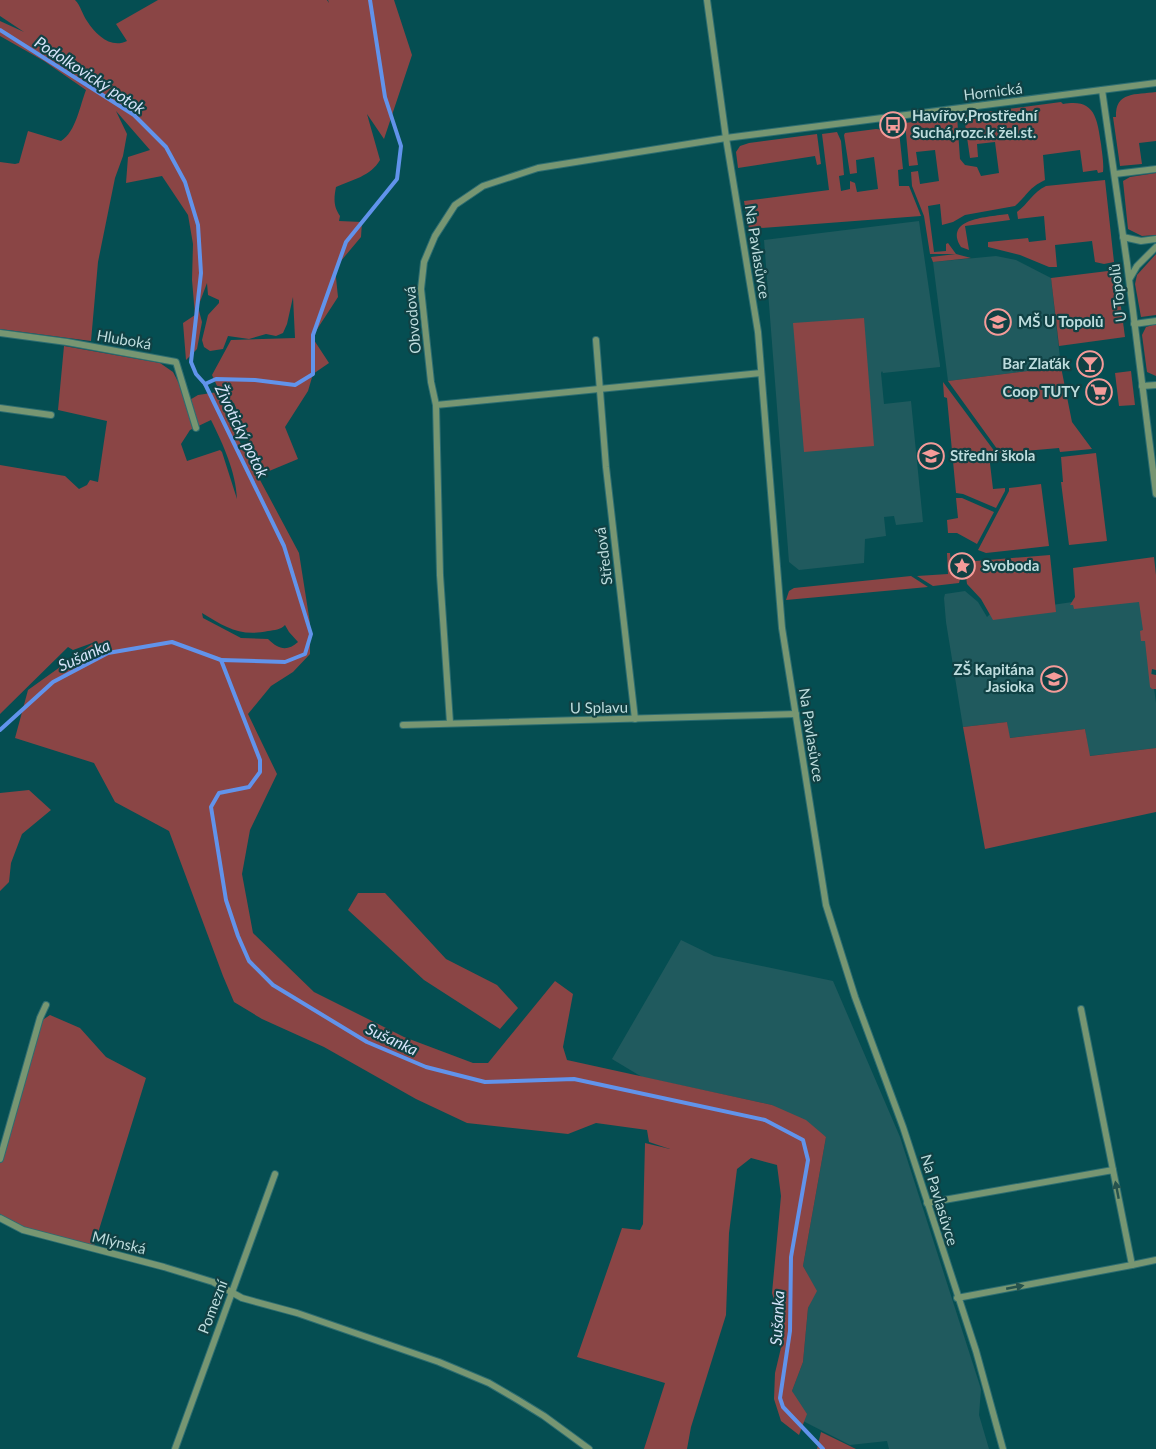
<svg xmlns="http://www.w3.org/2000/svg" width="1156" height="1449" viewBox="0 0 1156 1449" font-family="Lato,sans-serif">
	<rect width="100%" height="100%" fill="#054e52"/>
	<g fill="#205a5e">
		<polygon points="919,221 940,365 940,367 883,373 882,371 881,373 884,404 911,401 923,522 896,525 894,516 884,517 886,536 865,539 864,563 799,570 789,562 764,240"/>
		<polygon points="996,256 1016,260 1051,278 1061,367 948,381 933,262"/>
		<polygon points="965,591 978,602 987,617 990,614 1141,592 1156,703 1156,748 1089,756 1085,729 1009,738 1007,722 963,727 946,622 944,598 945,594"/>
		<polygon points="681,940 714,956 833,981 900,1137 981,1389 979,1415 989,1449 889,1449 887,1441 850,1445 801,1420 792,1391 803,1362 808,1308 816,1291 803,1266 826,1137 772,1105 642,1077 612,1059"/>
	</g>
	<g fill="#8a4545" fill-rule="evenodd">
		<path d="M0 0H75C81 6 82 14 87 21 96 35 111 49 127 41L116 24 158 0H327L329 3 328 0H394L412 55 384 139 367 114 380 160C371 176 352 180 336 187 334 198 333 206 340 216L339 221 362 222 361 237 335 268 338 297 312 337 329 363 313 374 308 391 285 427 298 459 262 474 234 403 222 397 212 375 231 340 295 338 293 297 287 324 283 333 276 336 266 334 249 339 228 336 223 349 210 351 204 347 202 340 208 315 219 303V300L208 295 207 283 198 307 202 322 197 349 186 360 183 323 195 315 192 280 193 244 188 215 162 176 126 183 128 157 150 150 116 111 127 134 123 156 115 178 98 262 91 341 0 329V162L15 164 19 163 28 131 61 141C76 132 80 105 86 90L44 61 0 36V21L24 32 0 16Z"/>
		<path d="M1156 92V141L1139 143 1142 164 1120 166 1113 117H1116C1115 91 1136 95 1156 92Z"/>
		<path d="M1061 102 1063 104C1095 98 1097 118 1101 144 1102 153 1104 163 1103 172L1098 173 1097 170 1083 172 1080 150 1043 155 1045 180C1028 188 1028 195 1015 206L965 215 953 222 942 225 940 204 928 206 934 252 946 251V244L948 243 956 254 971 258 933 262 931 257 956 254H930L924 216 912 186 911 172 918 171 920 184 939 181 935 150 916 152 918 165 909 166 905 123 957 116 960 159 965 165 977 167 981 176 999 173 995 142 977 144 978 157 970 158 964 117 967 114 993 111 996 118 1001 117 1000 110Z"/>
		<polygon points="876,129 885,130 890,135 896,134 896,132 899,131 903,169 898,170 899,186 909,186 921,216 749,229 744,201 829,190 822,134 837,132 841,141 844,175 839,176 841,191 850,189 850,181 855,183 857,192 878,189 874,157 856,160 857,173 850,174 844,135 845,133"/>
		<polygon points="817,134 821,164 817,165 815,156 738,168 736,152 740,146 749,143"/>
		<polygon points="1156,173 1156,235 1142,236 1128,229 1123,181 1130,177"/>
		<path d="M1105 180 1114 262 1104 264 1095 262 1092 241 1055 245 1057 267H1049L1020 255 988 247V242L1028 238 1029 242 1046 240 1044 216 1018 219 1017 212C1028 204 1033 192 1046 186Z"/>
		<path d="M1008 214 1010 220 965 226 969 250 961 247C943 218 989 217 1008 214Z"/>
		<polygon points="1156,254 1156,315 1141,317 1135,284 1137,275"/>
		<polygon points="1116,270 1125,337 1059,346 1051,278"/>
		<polygon points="864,318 874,446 804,452 793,323"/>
		<polygon points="1156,324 1156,376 1147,372 1142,335 1146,327"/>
		<path d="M64 346 160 363 173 372 188 401 198 395 218 392 227 418 299 553 310 623V654L293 672 271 686 248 714 277 774 250 830 242 874 253 933 314 992 404 1037 473 1063H488L555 981 573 994 563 1047 567 1060 772 1105 806 1120 826 1137 803 1266 817 1291 808 1308 803 1362 792 1391 807 1414 799 1435 781 1421 774 1399 775 1373 784 1335 772 1293 781 1196 777 1165 751 1158 737 1169 729 1233 726 1315 691 1427 687 1449H644L665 1383 577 1357 622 1228 640 1230 643 1224 645 1143 670 1149 649 1142 647 1130 596 1123 568 1134 467 1123 416 1099 324 1047 262 1019 234 1002 223 976 169 831 115 802 94 763 15 738 28 690 95 642 73 650 68 647 0 714V465L65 476 79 489 87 485 90 480 98 482 107 421 58 410ZM211 420C223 444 236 472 237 499L222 452 220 450 187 461 181 444 190 430ZM202 613C225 627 240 637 268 631 275 630 280 630 285 625L289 632 298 642C287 652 278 649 268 639L241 638 203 618Z"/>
		<polygon points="1061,367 1072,422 1092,449 1060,452 1059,448 1000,453 948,381"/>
		<polygon points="1131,371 1135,405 1119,406 1115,373"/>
		<polygon points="943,382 995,452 989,455 993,489 1005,488 1005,491 996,508 963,494 956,493 947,398 944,397"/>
		<polygon points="1096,453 1107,541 1069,545 1061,482 1063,482 1061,457"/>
		<polygon points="1041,484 1049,546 986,553 978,550 1009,491 1009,488"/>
		<polygon points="956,498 962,498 994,512 977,544 957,533 948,533 947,520 958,518"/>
		<polygon points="947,553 950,553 951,564 958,563 960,579 959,583 933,586 917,576 948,574"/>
		<polygon points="1050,555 1056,612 993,620 981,599 967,584 964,562"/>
		<polygon points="1154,557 1156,575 1156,670 1152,669 1151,674 1156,675 1156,689 1152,689 1150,687 1145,641 1141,641 1140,631 1143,630 1139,602 1074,609 1073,605 1070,605 1075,597 1073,568"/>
		<polygon points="911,576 928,587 786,600 789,591 794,588"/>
		<polygon points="1007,722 1010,738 1085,729 1090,756 1156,748 1156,812 985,849 963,727"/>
		<polygon points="29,790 51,810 22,834 11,863 9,882 0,891 0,793"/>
		<polygon points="358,893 385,893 446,959 497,985 518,1008 500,1029 424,980 348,910"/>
		<polygon points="50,1015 80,1028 106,1057 146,1078 93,1249 23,1230 0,1218 0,1159 38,1023"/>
		<polygon points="821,1432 856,1449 817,1449"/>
	</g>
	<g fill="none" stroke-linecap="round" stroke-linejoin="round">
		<g stroke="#6193eb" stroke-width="4">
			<polyline points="0,30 134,115 166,147 185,182 198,225 201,273 191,362 196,374 205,384"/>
			<polyline points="221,660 285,662 305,654 311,634 284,546 205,384 216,379 255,380 295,385 313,374 313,335 346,242 397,179 401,146 385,97 370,0"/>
			<polyline points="0,730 53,682 108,653 172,642 221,660 260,760 260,772 249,787 219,793 211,807 226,900 238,936 249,961 273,985 367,1042 426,1067 485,1082 574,1079 765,1120 803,1140 808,1160 791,1257 790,1331 780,1398 783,1407 823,1449"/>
		</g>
		<g stroke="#2d6d71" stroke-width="8">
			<g id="street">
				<polyline points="707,0 726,138 758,332 782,628 826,905 855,997 903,1127 976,1351 1003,1449"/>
				<polyline points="1102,90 1127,263 1156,494"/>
				<polyline points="1115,174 1156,169"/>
				<polyline points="1123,237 1141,241 1156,239"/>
				<polyline points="1130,278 1137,266 1156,247"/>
				<polyline points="1134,324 1156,321"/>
				<polyline points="0,333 67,342 176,362 196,428"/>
				<polyline points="596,340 606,467 635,719"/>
				<polyline points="1142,386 1156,385"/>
				<polyline points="436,405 761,373"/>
				<polyline points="0,408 51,415"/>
				<polyline points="450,723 440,575 436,405 431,382 421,289 424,262 435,236 455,205 483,186 538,168 726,138 1156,83"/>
				<polyline points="403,725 796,714"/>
				<polyline points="1081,1009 1113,1170"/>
				<polyline points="0,1159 40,1018 46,1005"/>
				<polyline points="927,1203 1113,1170 1132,1265 957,1298"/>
				<polyline points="0,1218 23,1230 164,1267 213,1282 242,1298 297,1313 439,1362 489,1383 518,1400 544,1416 589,1449"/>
				<polyline points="1132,1265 1156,1260"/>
				<polyline points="175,1449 275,1174"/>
			</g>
		</g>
		<use href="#street" stroke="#779672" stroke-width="6"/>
	</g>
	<defs><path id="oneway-solid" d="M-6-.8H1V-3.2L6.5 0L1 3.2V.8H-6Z" transform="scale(1.5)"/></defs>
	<g fill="#25524d">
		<use href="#oneway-solid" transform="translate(1117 1190) rotate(-101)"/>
		<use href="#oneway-solid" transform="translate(1015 1287) rotate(-11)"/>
	</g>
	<defs>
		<g id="bus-ring" transform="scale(1.35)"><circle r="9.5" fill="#104144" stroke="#f59b99" stroke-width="1.5"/><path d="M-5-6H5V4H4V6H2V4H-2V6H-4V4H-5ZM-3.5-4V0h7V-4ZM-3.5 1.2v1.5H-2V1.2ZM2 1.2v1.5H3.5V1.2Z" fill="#f59b99"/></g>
		<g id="school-ring" transform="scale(1.35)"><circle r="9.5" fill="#104144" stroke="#f59b99" stroke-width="1.5"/><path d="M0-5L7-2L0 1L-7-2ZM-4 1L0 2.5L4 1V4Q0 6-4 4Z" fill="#f59b99"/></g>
		<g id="bar-ring" transform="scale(1.35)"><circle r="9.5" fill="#104144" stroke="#f59b99" stroke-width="1.5"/><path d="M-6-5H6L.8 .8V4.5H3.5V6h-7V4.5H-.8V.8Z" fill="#f59b99"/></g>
		<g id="supermarket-ring" transform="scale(1.35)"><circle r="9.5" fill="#104144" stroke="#f59b99" stroke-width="1.5"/><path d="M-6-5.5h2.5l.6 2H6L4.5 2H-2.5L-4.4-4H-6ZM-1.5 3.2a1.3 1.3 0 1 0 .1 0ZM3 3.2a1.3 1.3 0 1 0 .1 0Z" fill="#f59b99"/></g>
		<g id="sight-ring" transform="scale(1.35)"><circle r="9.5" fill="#104144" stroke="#f59b99" stroke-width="1.5"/><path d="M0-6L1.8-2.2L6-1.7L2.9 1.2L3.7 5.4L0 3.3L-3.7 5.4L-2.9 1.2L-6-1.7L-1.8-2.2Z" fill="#f59b99"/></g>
	</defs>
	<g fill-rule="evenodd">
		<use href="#bus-ring" x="893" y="125"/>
		<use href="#school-ring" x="998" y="322"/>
		<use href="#bar-ring" x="1090" y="364"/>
		<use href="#supermarket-ring" x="1099" y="392"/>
		<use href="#school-ring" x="931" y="456"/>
		<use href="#sight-ring" x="962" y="566"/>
		<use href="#school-ring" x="1054" y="679"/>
	</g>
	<g text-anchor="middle" stroke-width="4.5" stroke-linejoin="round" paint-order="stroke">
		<g font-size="15" fill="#bddcdd" stroke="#104144">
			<text transform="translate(993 92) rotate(-7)" y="5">Hornická</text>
			<text transform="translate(757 252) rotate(81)" y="5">Na Pavlasůvce</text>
			<text transform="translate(1118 293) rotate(-97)" y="5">U Topolů</text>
			<text transform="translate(413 320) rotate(-95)" y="5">Obvodová</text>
			<text transform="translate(124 340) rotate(10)" y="5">Hluboká</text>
			<text transform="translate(604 556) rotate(-97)" y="5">Středová</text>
			<text transform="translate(599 708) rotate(-1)" y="5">U Splavu</text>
			<text transform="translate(811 735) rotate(81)" y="5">Na Pavlasůvce</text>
			<text transform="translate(939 1200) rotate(73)" y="5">Na Pavlasůvce</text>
			<text transform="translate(119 1243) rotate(14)" y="5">Mlýnská</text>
			<text transform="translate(213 1307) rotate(-69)" y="5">Pomezní</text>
		</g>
		<g font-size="15" font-weight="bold" fill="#bddcdd" stroke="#104144" text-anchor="start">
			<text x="912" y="121">Havířov,Prostřední<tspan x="912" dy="17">Suchá,rozc.k žel.st.</tspan></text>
			<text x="1018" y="327">MŠ U Topolů</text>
			<text x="1070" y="369" text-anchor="end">Bar Zlaťák</text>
			<text x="1080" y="397" text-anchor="end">Coop TUTY</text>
			<text x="950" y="461">Střední škola</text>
			<text x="982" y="571">Svoboda</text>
			<text x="1034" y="675" text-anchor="end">ZŠ Kapitána<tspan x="1034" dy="17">Jasioka</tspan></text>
		</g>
		<g font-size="16" font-style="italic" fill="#d6e4fa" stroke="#104144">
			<text transform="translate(90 75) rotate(33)" y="6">Podolkovický potok</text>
			<text transform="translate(242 431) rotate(64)" y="6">Životický potok</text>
			<text transform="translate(84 655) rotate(-24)" y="6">Sušanka</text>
			<text transform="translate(392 1039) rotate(25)" y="6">Sušanka</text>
			<text transform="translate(777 1318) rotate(-87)" y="6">Sušanka</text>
		</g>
	</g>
</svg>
